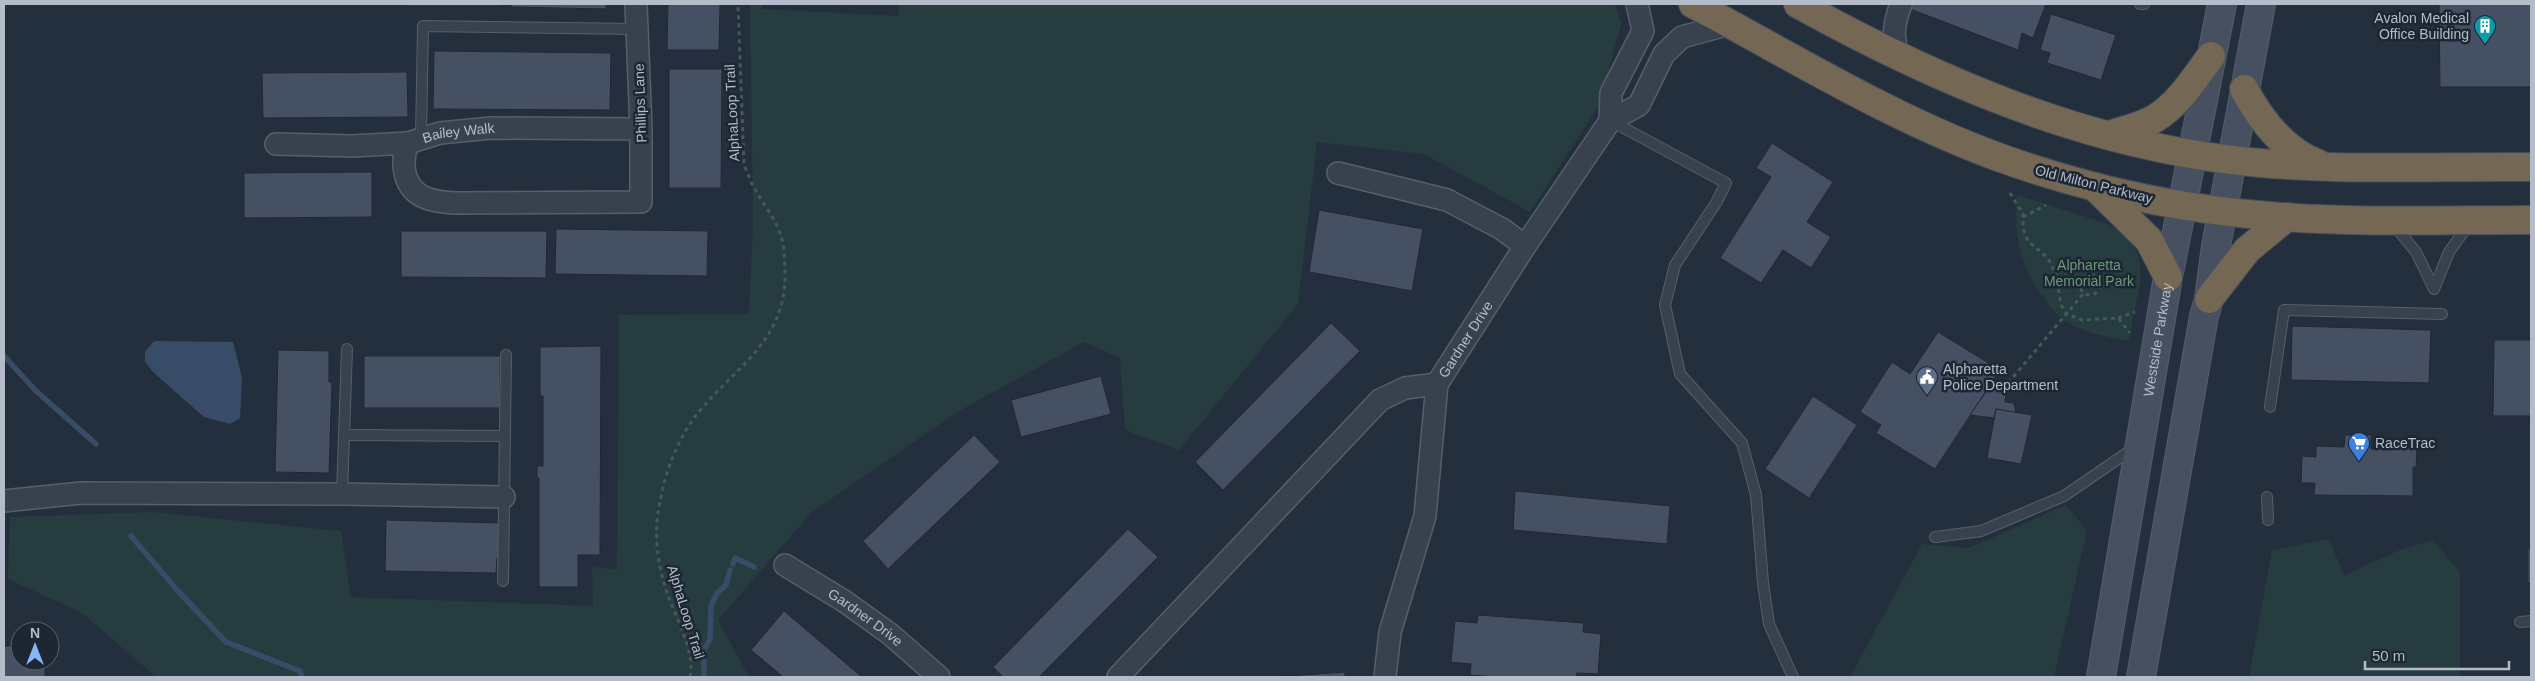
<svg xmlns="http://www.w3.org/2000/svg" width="2535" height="681" viewBox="0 0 2535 681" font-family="Arial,sans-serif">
	<rect width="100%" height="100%" fill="#242f3e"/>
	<g fill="#263c3f">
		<polygon points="750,4 762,4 762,9 898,16 899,4 1612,4 1616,6 1621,25 1598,107 1530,212 1424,154 1317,142 1298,304 1179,450 1125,430 1120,358 1084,342 959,411 812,512 718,620 749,677 156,677 82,613 8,579 10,517 152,512 341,531 351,597 593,606 592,567 617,569 619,315 749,314 753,222"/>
		<path d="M2017 195 2108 224C2162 254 2134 294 2129 341 2109 337 2089 334 2070 324 2059 319 2050 307 2043 297 2019 264 2014 235 2017 195Z"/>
		<polygon points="2066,505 2087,531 2054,677 1850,677 1922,544 1969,548"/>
		<polygon points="2329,539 2344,575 2400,550 2433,540 2460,572 2460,677 2249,677 2272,550"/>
	</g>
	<polygon fill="#394c67" points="154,341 233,342 242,378 240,418 230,424 204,417 153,372 145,362 145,352"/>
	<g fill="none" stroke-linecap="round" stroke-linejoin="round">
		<g stroke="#394c67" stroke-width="5.5">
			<polyline points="4,356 35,390 96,444"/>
			<polyline points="131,536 178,591 226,642 300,671 302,677"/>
			<polyline points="733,564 735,558 754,567"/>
			<polyline points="704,677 704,650 710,639 711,606 717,593 726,585 730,570"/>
		</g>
	</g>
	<g fill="#455162" stroke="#1f2835">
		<rect x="409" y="4" width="93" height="2"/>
		<polygon points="512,4 606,4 606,9 511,7"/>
		<polygon points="668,4 720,4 719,50 667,50"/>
		<polygon points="1912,4 2046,4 2033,38 2022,33 2018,50 1910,9"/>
		<polygon points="2439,4 2531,4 2531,87 2440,87"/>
		<polygon points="2051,14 2116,35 2101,80 2047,63 2050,53 2040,50"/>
		<polygon points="434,51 611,53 610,110 433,109"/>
		<polygon points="669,69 722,69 721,188 669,188"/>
		<polygon points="407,72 408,117 263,118 262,73"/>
		<polygon points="1772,143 1833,182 1807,222 1831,237 1811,268 1783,250 1761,283 1720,258 1771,177 1756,168"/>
		<polygon points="372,172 372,217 244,218 244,173"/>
		<polygon points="1319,210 1423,229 1412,291 1309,272"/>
		<polygon points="556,229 708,231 707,276 555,274"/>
		<polygon points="401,231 547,231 546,278 401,277"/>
		<polygon points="1331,323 1360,351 1223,490 1195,462"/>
		<polygon points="2292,326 2431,330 2429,383 2291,380"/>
		<polygon points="1938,332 2000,370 1935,469 1876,433 1881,425 1860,412 1892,362 1910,374"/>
		<polygon points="2494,340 2531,340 2531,416 2493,416"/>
		<polygon points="601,346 600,555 578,555 578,587 539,587 539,478 537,478 537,466 543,466 543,396 540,396 540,347"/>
		<polygon points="278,350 329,351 329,382 332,382 329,473 275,472"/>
		<rect x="364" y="356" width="136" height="52"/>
		<polygon points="1101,376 1111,414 1021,437 1011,400"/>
		<polygon points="1994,380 2001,385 2006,394 2005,402 2014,403 2016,413 1996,409 1994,418 1970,415"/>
		<polygon points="1813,396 1857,425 1809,498 1765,469"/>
		<polygon points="1996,409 2032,415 2021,464 1987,458"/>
		<polygon points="974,435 1000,462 888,569 863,541"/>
		<polygon points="2345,435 2371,435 2371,449 2417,447 2416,467 2413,467 2413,496 2314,495 2315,483 2301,483 2302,456 2316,457 2316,446 2344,447"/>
		<polygon points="1515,491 1670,506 1667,544 1513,530"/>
		<polygon points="386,520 500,523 500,558 497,558 496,573 385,571"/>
		<polygon points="1128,529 1158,557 1039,677 1003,677 993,667"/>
		<rect x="2528" y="548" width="3" height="35"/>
		<polygon points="784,611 862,677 783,677 751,650"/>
		<polygon points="1478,615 1584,623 1583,632 1601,634 1598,674 1577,673 1576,677 1498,677 1470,675 1471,664 1451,662 1455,621 1477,623"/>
		<polygon points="4,646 20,646 20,661 45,661 45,677 4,677"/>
		<polygon points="1345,672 1345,677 1274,677"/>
	</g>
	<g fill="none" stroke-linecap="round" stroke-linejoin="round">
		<g stroke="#565f6c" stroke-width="12">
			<g id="lane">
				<polyline points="2140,4 2144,4"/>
				<polyline points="1611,121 1726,183 1716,203 1675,265 1665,305 1680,374 1742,443 1756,495 1763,583 1769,624 1793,677"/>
				<polyline points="421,137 423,26 637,29"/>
				<polyline points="2394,225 2416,252 2434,289"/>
				<polyline points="2434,289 2449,252 2469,224"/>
				<polyline points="2270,407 2284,310 2442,314"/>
				<polyline points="344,435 505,436"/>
				<polyline points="342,494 347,349"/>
				<polyline points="2267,497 2268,520"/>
				<polyline points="1935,537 1981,531 2064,496 2134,448"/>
				<polyline points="503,581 506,355"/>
				<polyline points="2520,622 2531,621"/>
			</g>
		</g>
		<g stroke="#565f6c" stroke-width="24">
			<g id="street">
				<path d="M1900 58C1891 38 1894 23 1901 4"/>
				<polyline points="1610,121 1611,93 1643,31 1637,4"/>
				<path d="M408 143C400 163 403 189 426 198 435 202 445 202 454 203L641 202V129L636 4"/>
				<path id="s1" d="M276 144 352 146 408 143 440 133 491 128 641 129"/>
				<polyline points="1338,173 1447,200 1502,229 1525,246"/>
				<polyline points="4,501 81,493 342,494 504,497"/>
				<path id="s2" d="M785 565 844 601 890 634 939 677"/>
				<polyline points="1118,677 1380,400 1405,388 1437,384"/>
				<path id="s3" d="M1385 677 1390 632 1425 516 1437 384 1525 246 1610 121 1639 105 1664 54 1682 37 1730 24"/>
			</g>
		</g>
		<g stroke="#565f6c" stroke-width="30">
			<g id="secondary">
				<path id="s4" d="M2101 677 2168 277 2222 4"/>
				<polyline points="2141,677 2204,316 2209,299 2216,246 2261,4"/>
			</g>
		</g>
		<g stroke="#434c59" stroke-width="30">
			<g id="highway">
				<path d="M1693 4C1793 57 1891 118 1998 157 2084 188 2178 209 2270 216 2357 223 2444 220 2531 220"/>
				<path d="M1798 4C1934 79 2077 141 2232 160 2329 172 2433 166 2531 167"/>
				<path d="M2244 89C2261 121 2284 151 2319 164"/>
				<path d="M2109 135C2124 130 2140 127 2154 119 2178 105 2195 78 2211 56"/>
				<polyline points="2095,187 2149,240 2168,277"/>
				<polyline points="2209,299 2247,250 2287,217"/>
			</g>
		</g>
		<g stroke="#44595c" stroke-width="3" stroke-dasharray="4 4" stroke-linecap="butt">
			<polyline points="2010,193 2023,214 2023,228 2028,241 2048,258 2056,275 2061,305 2067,314 2082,320 2118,318 2130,333"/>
			<polyline points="2023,217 2046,205"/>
			<circle cx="2090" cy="285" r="10"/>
			<polyline points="2118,318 2135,312"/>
			<polyline points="2003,389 2084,293"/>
			<path d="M690 677C695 652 678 622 669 598 659 571 654 542 658 513 663 479 674 446 694 418 733 367 788 343 785 269 784 259 785 248 782 239 777 221 764 205 755 189 750 182 748 173 744 165L738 4"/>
		</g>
		<use href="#lane" stroke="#38414e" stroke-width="10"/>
		<use href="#street" stroke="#38414e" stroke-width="21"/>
		<use href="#secondary" stroke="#465061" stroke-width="28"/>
		<use href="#highway" stroke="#746855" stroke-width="28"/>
	</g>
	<defs>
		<g id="building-pin" transform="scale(1.125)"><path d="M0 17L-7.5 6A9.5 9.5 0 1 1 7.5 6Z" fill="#0f9aa8" stroke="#1d2633"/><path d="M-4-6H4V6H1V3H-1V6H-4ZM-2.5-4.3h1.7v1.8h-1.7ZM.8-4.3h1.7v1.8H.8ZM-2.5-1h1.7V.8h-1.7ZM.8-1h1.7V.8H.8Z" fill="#fff"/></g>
		<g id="civic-pin" transform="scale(1.125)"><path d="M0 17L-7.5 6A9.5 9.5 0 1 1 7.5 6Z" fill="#5c6f8a" stroke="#1d2633"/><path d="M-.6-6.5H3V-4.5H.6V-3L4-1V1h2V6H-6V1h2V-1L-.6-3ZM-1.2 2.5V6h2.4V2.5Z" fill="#fff"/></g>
		<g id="supermarket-pin" transform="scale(1.125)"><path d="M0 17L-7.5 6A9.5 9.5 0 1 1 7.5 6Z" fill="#3f7fe0" stroke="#1d2633"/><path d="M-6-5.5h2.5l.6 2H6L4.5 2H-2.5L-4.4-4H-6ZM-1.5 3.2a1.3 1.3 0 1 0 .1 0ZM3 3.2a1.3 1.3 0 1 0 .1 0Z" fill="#fff"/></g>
	</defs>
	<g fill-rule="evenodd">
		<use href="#building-pin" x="2485" y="26"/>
		<use href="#civic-pin" x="1927" y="377"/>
		<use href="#supermarket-pin" x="2359" y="443"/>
	</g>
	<g text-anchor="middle" stroke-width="5" stroke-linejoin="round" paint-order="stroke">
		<g font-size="14" fill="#b4bcc9" stroke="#1d2633" text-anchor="start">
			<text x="2469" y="23" text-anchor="end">Avalon Medical<tspan x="2469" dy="16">Office Building</tspan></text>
			<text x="1943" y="374">Alpharetta<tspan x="1943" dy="16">Police Department</tspan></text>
			<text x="2375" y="448">RaceTrac</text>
		</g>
		<g font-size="14" fill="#b4bcc9" stroke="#1d2633">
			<text transform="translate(640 103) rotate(-92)" y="5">Phillips Lane</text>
			<text transform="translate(732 113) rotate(-93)" y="5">AlphaLoop Trail</text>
			<text dy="5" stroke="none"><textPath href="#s1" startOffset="184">Bailey Walk</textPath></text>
			<text transform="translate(2094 184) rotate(14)" y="5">Old Milton Parkway</text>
			<text dy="5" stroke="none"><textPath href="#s3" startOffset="352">Gardner Drive</textPath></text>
			<text dy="5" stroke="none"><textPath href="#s4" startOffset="342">Westside Parkway</textPath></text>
			<text transform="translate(686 612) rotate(73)" y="5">AlphaLoop Trail</text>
			<text dy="5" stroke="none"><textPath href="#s2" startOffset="96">Gardner Drive</textPath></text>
		</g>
		<g font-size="14" fill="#6b9a76" stroke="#1d2633">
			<text x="2089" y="270">Alpharetta<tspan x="2089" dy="16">Memorial Park</tspan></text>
		</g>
	</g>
	<rect width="2535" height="681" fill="none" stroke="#b4bcc9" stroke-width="10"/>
	<g transform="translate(35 646)"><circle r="24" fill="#1d2633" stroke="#59626f"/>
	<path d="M0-4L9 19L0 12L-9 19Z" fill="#8ab4f8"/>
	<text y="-8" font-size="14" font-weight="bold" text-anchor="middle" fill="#b4bcc9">N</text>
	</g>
	<path d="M2365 661v8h144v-8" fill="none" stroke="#b4bcc9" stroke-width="2.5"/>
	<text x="2372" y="661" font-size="15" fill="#b4bcc9" stroke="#1d2633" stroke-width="4" paint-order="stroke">50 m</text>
</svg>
